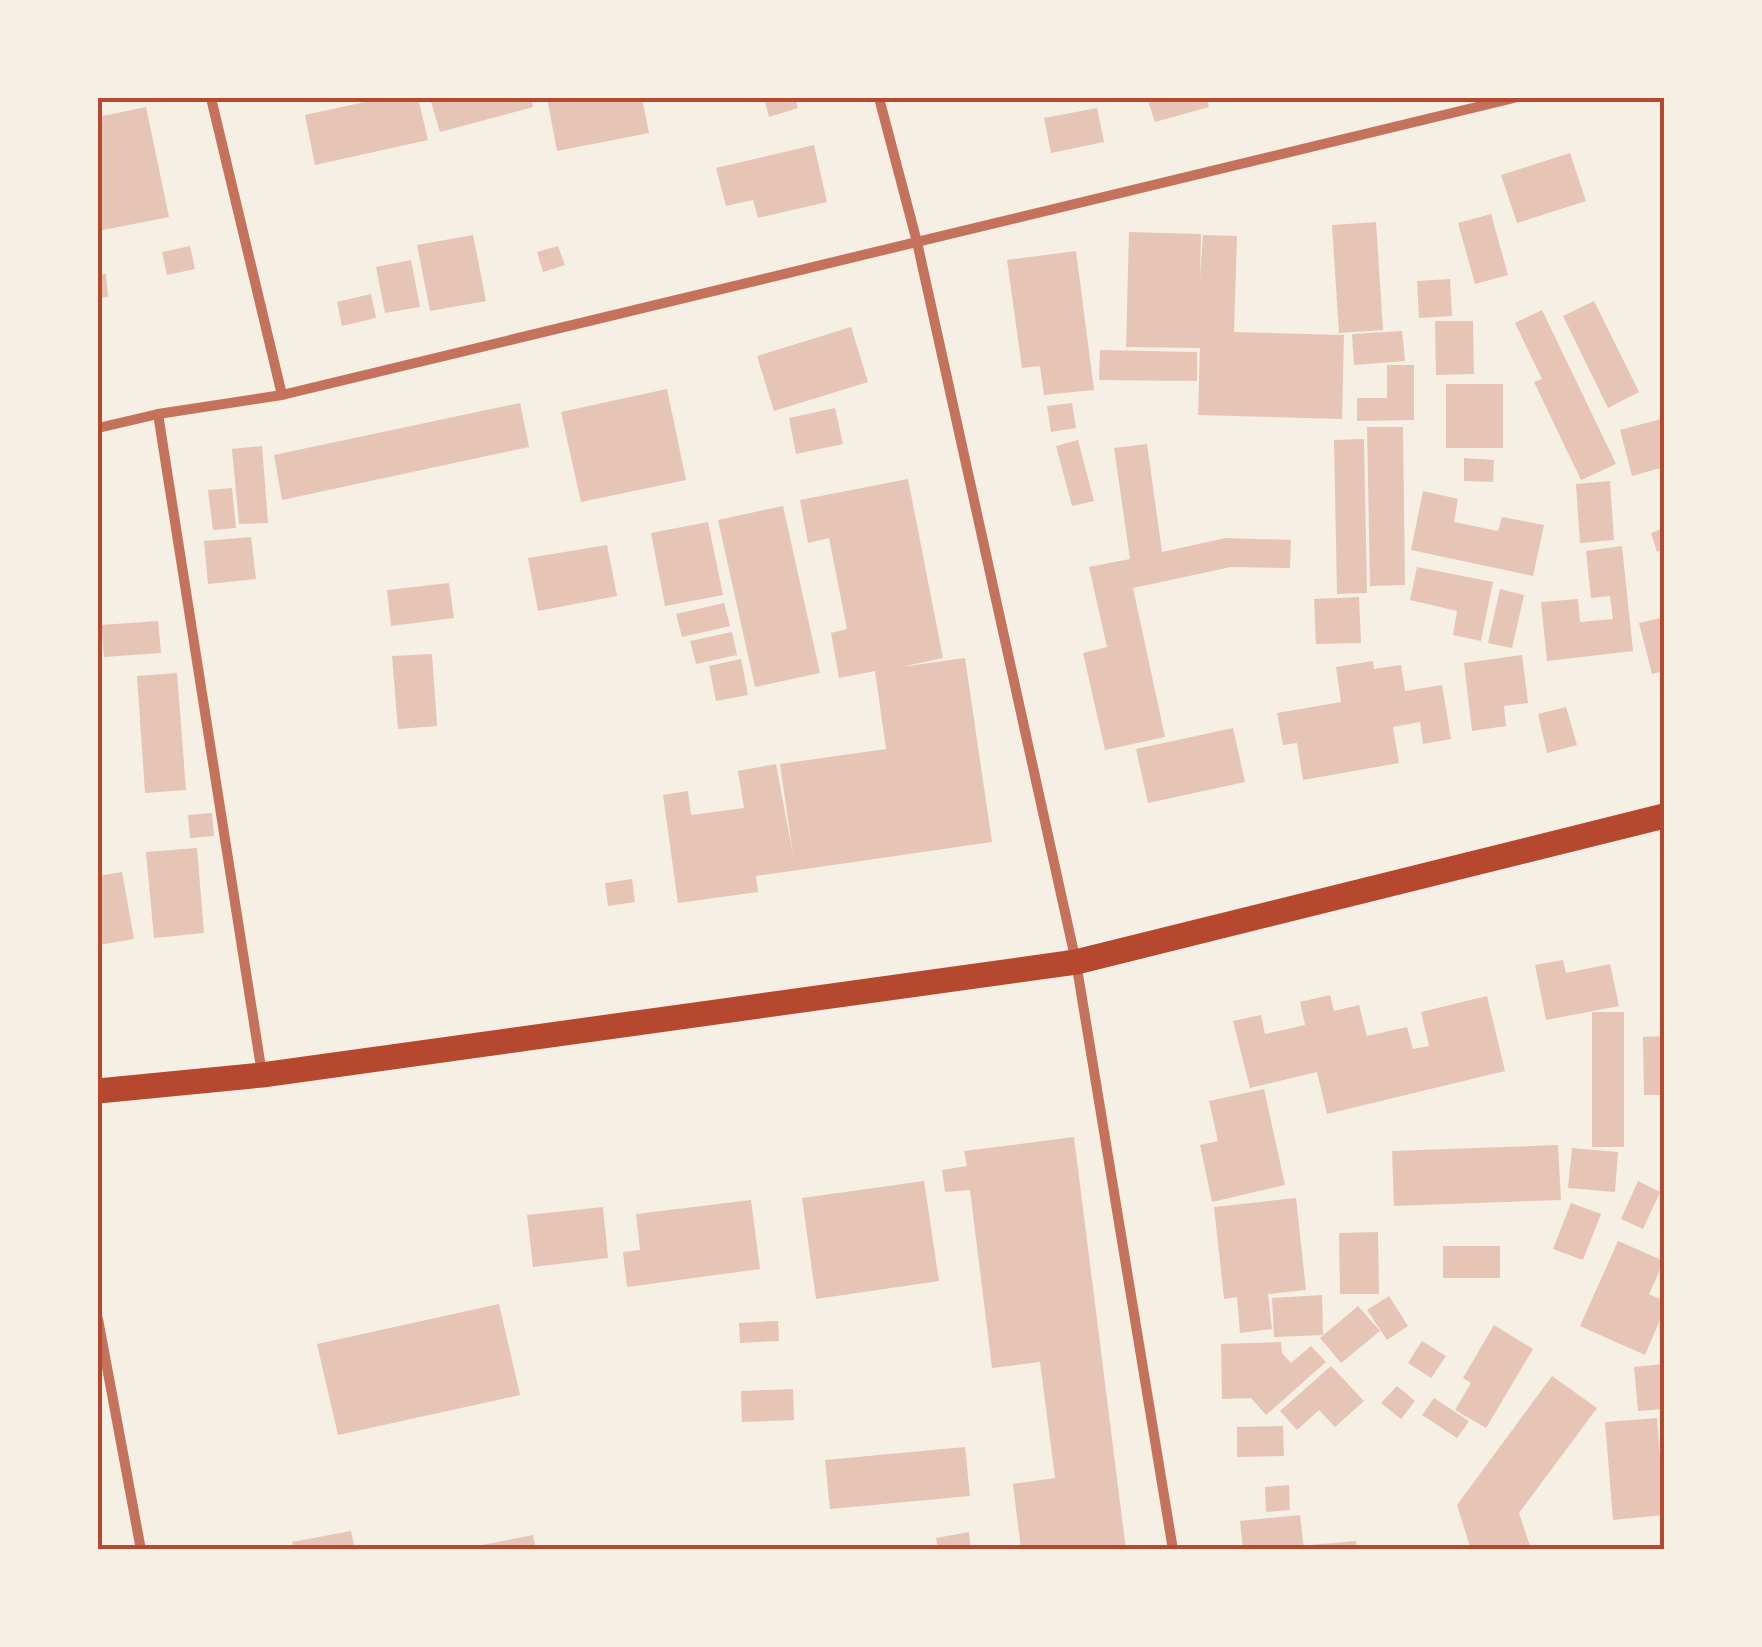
<svg xmlns="http://www.w3.org/2000/svg" width="1762" height="1647" viewBox="0 0 1762 1647" font-family="Cabin,sans-serif">
	<rect width="100%" height="100%" fill="#f6efe4"/>
	<g fill="#e6c5b7">
		<polygon points="383,98 418,98 428,140 315,165 305,115"/>
		<polygon points="430,98 531,98 533,107 440,132"/>
		<polygon points="547,98 642,98 649,133 557,151"/>
		<polygon points="764,98 795,98 798,108 769,117"/>
		<polygon points="1147,98 1206,98 1209,107 1155,122"/>
		<polygon points="146,107 169,217 98,231 98,117"/>
		<polygon points="1097,108 1104,142 1051,153 1044,118"/>
		<polygon points="814,145 827,202 758,218 753,200 726,206 716,168"/>
		<polygon points="1570,153 1586,201 1517,223 1501,175"/>
		<polygon points="1491,214 1508,275 1475,284 1458,223"/>
		<polygon points="1376,222 1383,330 1339,333 1332,225"/>
		<polygon points="1129,232 1201,234 1200,278 1203,235 1237,236 1234,332 1344,335 1342,419 1198,415 1200,348 1126,347"/>
		<polygon points="473,235 486,301 430,311 417,245"/>
		<polygon points="190,246 195,269 167,275 162,252"/>
		<polygon points="558,246 565,265 543,272 537,252"/>
		<polygon points="1076,251 1094,390 1044,395 1040,366 1022,368 1007,260"/>
		<polygon points="411,260 420,307 385,313 376,267"/>
		<polygon points="106,274 108,297 98,298 98,275"/>
		<polygon points="1450,279 1452,316 1419,318 1417,281"/>
		<polygon points="371,294 376,318 342,326 337,302"/>
		<polygon points="1594,301 1639,392 1608,408 1563,316"/>
		<polygon points="1542,310 1616,464 1581,480 1534,382 1542,379 1515,323"/>
		<polygon points="1435,321 1473,321 1474,374 1436,375"/>
		<polygon points="851,327 868,382 774,411 757,356"/>
		<polygon points="1402,331 1405,361 1354,365 1352,334"/>
		<polygon points="1100,350 1197,352 1197,381 1099,380"/>
		<polygon points="1387,365 1414,365 1414,420 1357,421 1357,398 1387,398"/>
		<rect x="1446" y="384" width="57" height="64"/>
		<polygon points="667,389 686,480 581,502 561,412"/>
		<polygon points="520,403 529,447 282,500 274,455"/>
		<polygon points="1072,403 1076,428 1051,432 1047,406"/>
		<polygon points="835,408 843,444 796,454 789,418"/>
		<polygon points="1661,419 1664,433 1664,467 1632,476 1620,430"/>
		<polygon points="1367,427 1403,427 1405,585 1370,586"/>
		<polygon points="1364,439 1367,593 1337,594 1334,440"/>
		<polygon points="1078,440 1094,501 1072,506 1056,446"/>
		<polygon points="1147,444 1162,552 1226,538 1291,540 1290,568 1231,567 1133,588 1165,737 1105,750 1083,653 1107,647 1089,567 1130,559 1114,448"/>
		<polygon points="262,446 268,523 239,524 232,449"/>
		<polygon points="1464,458 1494,460 1493,482 1464,481"/>
		<polygon points="908,479 943,658 901,667 965,658 992,842 756,876 758,892 678,903 663,795 688,791 691,815 744,808 738,771 776,764 793,855 780,764 886,749 875,671 839,678 831,633 847,629 829,538 808,543 800,500"/>
		<polygon points="1610,481 1614,540 1580,543 1576,484"/>
		<polygon points="232,488 236,528 213,530 208,490"/>
		<polygon points="1423,491 1458,499 1454,522 1498,531 1502,517 1544,525 1533,576 1411,550"/>
		<polygon points="783,506 820,673 755,687 718,520"/>
		<polygon points="708,522 723,595 665,606 651,533"/>
		<polygon points="1664,528 1664,549 1657,552 1651,533"/>
		<polygon points="251,537 256,579 208,584 204,541"/>
		<polygon points="607,545 617,596 538,611 528,558"/>
		<polygon points="1622,546 1633,651 1547,661 1541,602 1578,599 1580,622 1613,619 1610,596 1591,598 1586,551"/>
		<polygon points="1417,567 1493,582 1481,641 1453,635 1457,611 1410,600"/>
		<polygon points="449,583 454,618 391,626 387,590"/>
		<polygon points="1500,589 1524,595 1512,648 1488,643"/>
		<polygon points="1359,597 1361,643 1316,644 1314,599"/>
		<polygon points="724,603 730,626 682,637 676,614"/>
		<polygon points="1664,617 1664,671 1652,674 1639,623"/>
		<polygon points="158,621 161,653 104,657 101,625"/>
		<polygon points="732,632 737,655 696,664 690,641"/>
		<polygon points="432,654 437,726 398,729 392,656"/>
		<polygon points="1522,655 1528,703 1504,706 1506,726 1472,731 1464,663"/>
		<polygon points="741,659 748,695 716,701 709,666"/>
		<polygon points="1373,661 1374,669 1401,665 1405,691 1442,685 1451,739 1423,744 1420,722 1393,727 1399,763 1303,780 1297,743 1283,745 1277,713 1341,702 1336,667"/>
		<polygon points="177,673 186,790 145,793 137,676"/>
		<polygon points="1566,707 1577,745 1547,753 1538,714"/>
		<polygon points="1233,728 1245,782 1148,803 1136,749"/>
		<polygon points="212,813 214,836 190,838 188,815"/>
		<polygon points="197,848 204,933 154,938 146,852"/>
		<polygon points="122,872 134,939 99,945 98,876"/>
		<polygon points="632,879 635,902 608,906 605,883"/>
		<polygon points="1563,960 1566,973 1610,964 1619,1006 1546,1020 1535,965"/>
		<polygon points="1330,995 1334,1011 1359,1005 1367,1036 1407,1027 1413,1049 1429,1046 1421,1012 1487,996 1505,1071 1327,1114 1317,1072 1250,1088 1233,1021 1261,1015 1265,1034 1305,1025 1300,1002"/>
		<rect x="1592" y="1012" width="32" height="135"/>
		<polygon points="1664,1036 1664,1095 1644,1095 1643,1037"/>
		<polygon points="1264,1089 1285,1185 1212,1202 1200,1145 1218,1141 1209,1101"/>
		<polygon points="1074,1137 1126,1550 1021,1550 1013,1484 1055,1478 1040,1362 992,1368 970,1190 945,1192 942,1170 967,1166 964,1151"/>
		<polygon points="1558,1145 1561,1200 1394,1206 1392,1151"/>
		<polygon points="1572,1148 1618,1152 1615,1192 1568,1188"/>
		<polygon points="924,1181 939,1281 816,1299 802,1198"/>
		<polygon points="1638,1181 1660,1192 1643,1229 1621,1219"/>
		<polygon points="1296,1198 1306,1290 1268,1294 1272,1329 1240,1333 1237,1297 1224,1299 1214,1207"/>
		<polygon points="751,1200 760,1269 627,1287 623,1252 640,1250 636,1214"/>
		<polygon points="1571,1203 1601,1214 1583,1260 1553,1249"/>
		<polygon points="603,1207 608,1258 533,1267 527,1215"/>
		<polygon points="1378,1232 1379,1294 1340,1294 1339,1233"/>
		<polygon points="1618,1241 1664,1261 1649,1294 1664,1301 1664,1310 1645,1355 1580,1326"/>
		<rect x="1443" y="1246" width="57" height="32"/>
		<polygon points="1322,1295 1323,1335 1274,1337 1272,1298"/>
		<polygon points="1389,1296 1408,1326 1387,1340 1367,1310"/>
		<polygon points="499,1304 520,1395 338,1435 317,1344"/>
		<polygon points="1358,1306 1380,1331 1341,1363 1320,1338"/>
		<polygon points="778,1321 779,1341 740,1343 739,1323"/>
		<polygon points="1494,1325 1533,1349 1486,1428 1455,1410 1471,1383 1463,1378"/>
		<polygon points="1422,1341 1446,1356 1431,1378 1408,1363"/>
		<polygon points="1281,1342 1282,1353 1291,1363 1311,1346 1326,1362 1266,1415 1251,1398 1222,1399 1221,1344"/>
		<polygon points="1663,1364 1664,1409 1638,1411 1634,1367"/>
		<polygon points="1331,1366 1364,1401 1335,1427 1319,1410 1297,1430 1280,1411"/>
		<polygon points="1552,1376 1597,1408 1519,1513 1530,1546 1519,1550 1471,1550 1457,1505"/>
		<polygon points="1397,1386 1415,1401 1401,1419 1381,1403"/>
		<polygon points="793,1389 794,1420 742,1422 741,1391"/>
		<polygon points="1434,1398 1469,1421 1457,1438 1422,1415"/>
		<polygon points="1657,1418 1664,1515 1613,1520 1605,1422"/>
		<polygon points="1283,1426 1284,1456 1237,1457 1237,1427"/>
		<polygon points="965,1447 970,1496 830,1509 825,1460"/>
		<polygon points="1289,1485 1290,1510 1266,1512 1265,1487"/>
		<polygon points="1300,1515 1304,1550 1243,1550 1240,1521"/>
		<polygon points="351,1531 355,1550 294,1550 292,1542"/>
		<polygon points="969,1532 971,1550 938,1550 936,1538"/>
		<polygon points="533,1535 536,1550 467,1550 467,1548"/>
		<polygon points="1356,1541 1357,1550 1310,1550 1310,1545"/>
	</g>
	<g fill="none" stroke-linecap="round" stroke-linejoin="round">
		<g stroke="#c5725c" stroke-width="10">
			<polyline points="211,98 282,395"/>
			<polyline points="879,98 917,242 1076,962 1173,1550"/>
			<polyline points="158,414 262,1074"/>
			<polyline points="98,428 158,414 282,395 1514,98"/>
			<polyline points="98,1319 141,1550"/>
		</g>
		<polyline stroke="#b5482f" stroke-width="25" points="98,1091 262,1075 1076,962 1664,816"/>
	</g>
	<rect width="1762" height="1647" fill="none" stroke="#f6efe4" stroke-width="200"/>
	<rect x="100" y="100" width="1562" height="1447" fill="none" stroke="#b5482f" stroke-width="4"/>
</svg>
